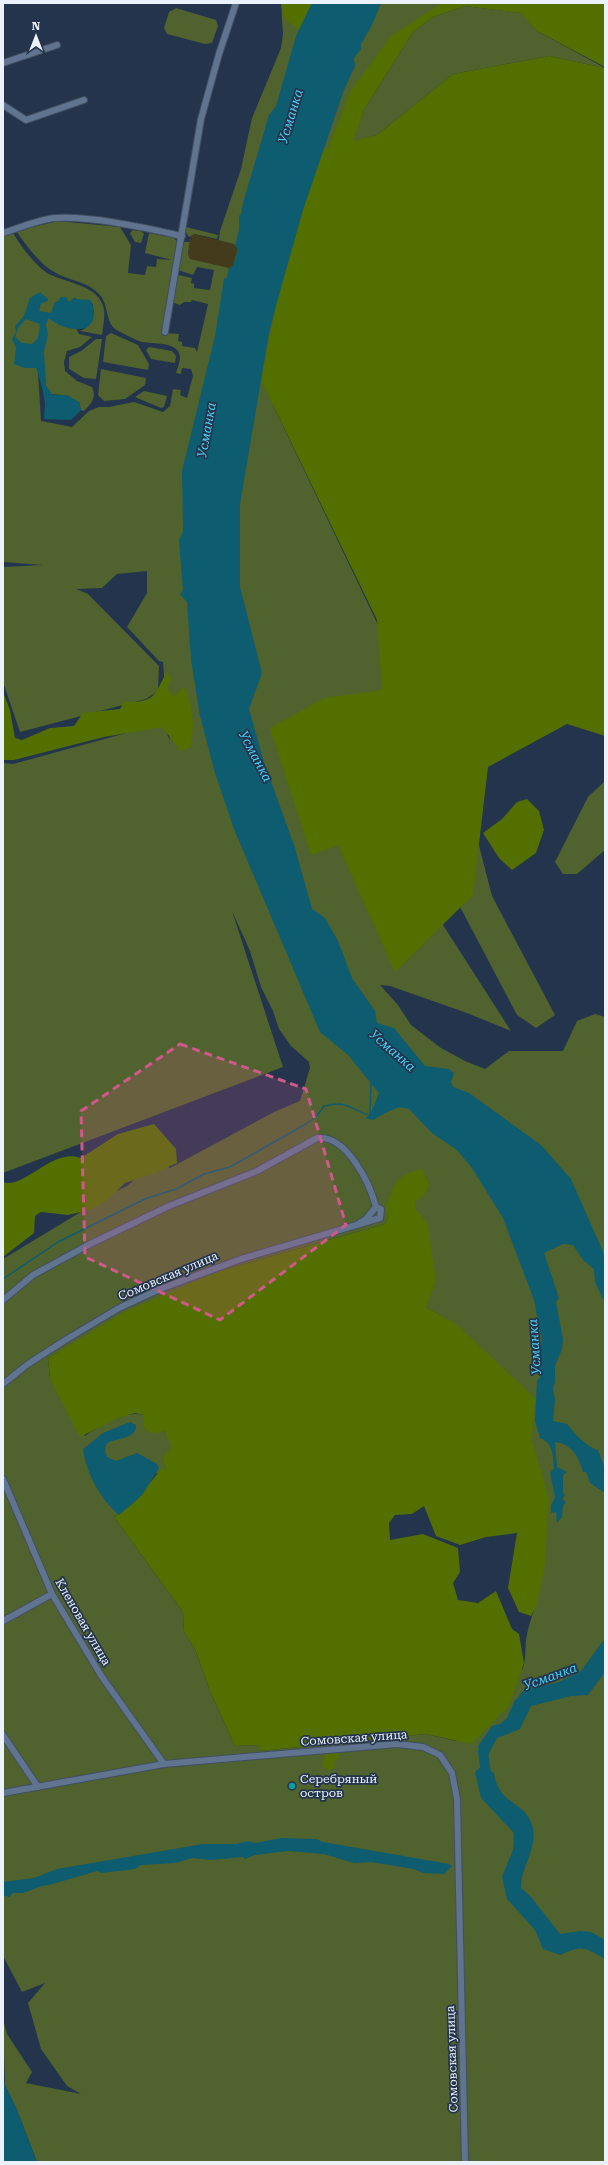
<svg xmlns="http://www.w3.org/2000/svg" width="608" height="2165" viewBox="0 0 608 2165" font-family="'Roboto Serif',serif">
	<rect width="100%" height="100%" fill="#23344c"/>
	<g fill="#50622d" fill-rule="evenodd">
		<path d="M281 3H454L438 10 372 63 273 405 474 826 492 896 555 1015 536 1028 517 1015 448 884 411 875 511 1031 467 1013 390 986 380 985 398 1005 411 1025 441 1048 465 1061 485 1069 509 1051H563L577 1021 595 1014 605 1017V2162H37L17 2110 5 2085 3 2019 7 2034 32 2072 26 2083 81 2094 67 2086 41 2049 28 2003 45 1983 22 1992 3 1956V1259L112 1193 127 1186 134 1180 166 1165 170 1168 274 1112 300 1101 310 1068 309 1062 291 1046 279 1029 273 1011 261 987 250 951 232 911 283 1067 3 1173V763L13 764 163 723 170 741 167 719 163 662 159 661 127 627 147 593V571L117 574 102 588 76 589 88 594 159 666 158 691 146 699 20 732 3 682V567L43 565 3 562V235L13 233C21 246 34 264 47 273 65 283 101 285 104 310 105 318 103 327 102 335L80 331 86 328 93 309V304L87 300 81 301 74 298 69 303 66 299 60 298 79 334 92 337 80 347 67 351 64 362 65 371 77 381 92 387C97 398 91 404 84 411L81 410 79 402 62 395 50 394 46 386 44 367 38 372 41 421 72 427 89 411 99 407H109L134 402 163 412 170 406 173 389 181 390 180 395 187 398 193 376 191 369 182 368 181 374 176 373C178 366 183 356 177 350 170 342 152 344 142 342 135 340 122 333 115 329 105 321 109 304 99 294 87 281 70 281 56 273 39 264 27 246 16 231L58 221 120 227 131 245 128 273 145 275 147 266 156 267 157 259 172 260 145 253 149 233 174 238 178 243 165 333 179 334 178 341 182 342V346L195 348 197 352 208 304 192 300 191 302H184L180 305 172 302 178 275 192 278 191 283 194 284V288L210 290 214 270 197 267 193 275 178 270 182 242H190L188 254 215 265 220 231 241 169 252 118 281 48 283 34ZM387 1209 426 1307 445 1318 541 1581C538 1601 529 1621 526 1640 525 1649 526 1659 523 1668L456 1741 426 1734 260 1751 258 1745 235 1746 210 1691 195 1649 184 1632 183 1612 114 1517 134 1503 147 1488 155 1474 166 1469 165 1461 173 1447 164 1431 144 1428V1415C123 1410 101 1425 85 1436L50 1379 48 1358 72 1344 220 1271 385 1224 388 1217Z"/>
		<polygon points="465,6 522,13 537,31 605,68 549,56 453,74 377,135 352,142 365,108 413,32 433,17"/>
		<polygon points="176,8 216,20 218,26 212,43 205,44 167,34 164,28 169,12"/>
		<polygon points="186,227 218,235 217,239 195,234 189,237 186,233"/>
		<polygon points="133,230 141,231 144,234 141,243 135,242 130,233"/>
		<polygon points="111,333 138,345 149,364 148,370 103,362 106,336"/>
		<polygon points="96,339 102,339 96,379 84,378 69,369 69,357 81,351"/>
		<polygon points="149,347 172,351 176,356 175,363 151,359 146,350"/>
		<polygon points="101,369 146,378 145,385 125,399 104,401 98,395"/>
		<polygon points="144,391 167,396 164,407 161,408 135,397"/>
		<polygon points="605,781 605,850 577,874 563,874 555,862 588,797"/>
	</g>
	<g fill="#536f00">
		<polygon points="281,3 312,3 299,30 285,19"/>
		<polygon points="442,3 605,3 605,67 537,31 521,13 465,6 433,17 413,32 365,108 353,141 377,135 453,74 549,56 605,68 605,736 567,724 488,767 473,895 395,972 338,845 311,855 270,728 324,698 382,690 377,620 261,380 277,302 303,210 323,148 328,149 350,92 391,36"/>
		<path d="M166 673 172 679 167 688 174 696 184 687C194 706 194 726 191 747L181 751 162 727 104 737 14 760H3V692L10 710 15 738 22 740 50 728 74 726 83 713 120 709 124 702C154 702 153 698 166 673Z"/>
		<polygon points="527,799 539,811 544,830 536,853 512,870 499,858 483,833 502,819 517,802"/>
		<path d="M154 1124 176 1149 177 1163 155 1173 125 1183 106 1201 93 1209 68 1215 41 1212 35 1216 34 1233 3 1257V1182C24 1190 52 1147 81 1158L118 1134Z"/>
		<path d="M422 1169 429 1184C427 1193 423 1198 415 1201V1210L419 1212 428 1225 436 1281 426 1307 456 1324 535 1398 532 1441 549 1498 545 1564 537 1604 531 1616 519 1612 508 1588 517 1533 486 1537 460 1545 436 1536 424 1506 412 1514 395 1515 389 1523 390 1540 423 1534 458 1548 460 1572 453 1583 458 1600 478 1603 496 1591 512 1629 519 1634 524 1663 509 1706 471 1744 426 1734 260 1751 258 1745 235 1746 210 1691 195 1649 184 1632 183 1612 114 1517 134 1503 161 1469H166L163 1457 172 1447 164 1431C155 1434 151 1434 144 1428V1415L135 1413 118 1418 80 1437 50 1379 48 1358 124 1312 220 1271 385 1224 388 1217 385 1207 396 1182 408 1173Z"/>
		<polygon points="329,1752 338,1752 340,1756 333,1764 335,1767 328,1771 322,1765 325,1755"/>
	</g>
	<polygon fill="#433b1b" points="194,234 234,244 238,248 233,266 229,268 190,259 188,254 191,236"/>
	<g fill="#0d5c70" fill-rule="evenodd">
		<path d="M312 3H381L372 25 361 44V49L354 58 355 66 344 90 303 210 277 302 269 333 240 504V587L262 673 249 709 263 759 295 848 312 909 325 918 338 941 352 978 375 1011 377 1023 394 1028 425 1066 449 1069 454 1073 451 1082 453 1087 469 1093 541 1145 571 1179 601 1247 605 1258V1303L595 1282 594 1269 583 1260 573 1245 563 1244 544 1253 559 1298 556 1302 563 1339 562 1349 555 1366V1382L553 1389 555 1399 553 1421 567 1424C574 1433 586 1447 598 1450L605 1469V1493L590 1483 586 1472H583C579 1457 572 1444 555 1442L557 1467 567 1472 563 1475V1492L565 1496 562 1498 566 1503 563 1505 562 1517 557 1523 556 1512 551 1513V1506L555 1497 550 1473 554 1468C553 1455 553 1443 540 1438L535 1421 537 1381 540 1378 541 1373 538 1371 536 1359 542 1342 534 1300 503 1218 472 1168 457 1150 432 1133 409 1109 400 1107 389 1111 373 1120 365 1118 370 1115 379 1093 348 1055 320 1032 234 829 215 773 200 716 191 660 187 602 180 594 183 590 179 541 183 531 182 471 215 336 224 279 227 277 229 268 233 266 238 249 235 246 239 230V216L241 214 243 203 269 115 276 106 296 36Z"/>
		<path d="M40 292 48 299V301L41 303 39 311 51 313 55 302 58 301 61 297H66L69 302 74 298C80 300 84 299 90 300 96 309 96 322 86 328 73 331 60 327 50 319H48L46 325 48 335 44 351 46 386 53 395H67L79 402 81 410 71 420 44 419C44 414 45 408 45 403 45 399 38 370 36 368H25L14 364 16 347 12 339 16 332 15 326 24 316 30 298ZM26 319 40 324 38 338 32 344 22 343 15 337 18 328Z"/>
		<path d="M130 1422 136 1425C137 1439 117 1438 107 1443L105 1450 107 1457 116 1461 137 1453 157 1464 159 1468 142 1495 119 1515C101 1500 86 1473 83 1449L103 1433Z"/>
		<polygon points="605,1638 605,1672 588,1695 571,1696 531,1706 520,1729 497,1738 485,1761 480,1758 478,1746 492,1726 500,1724 507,1718 514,1702 524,1690 559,1682 581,1671"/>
		<path d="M483 1765 494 1773C498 1805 525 1801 532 1825 539 1848 520 1868 521 1888L531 1897 560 1934 580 1931 591 1932 605 1940V1959C584 1947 583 1945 560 1955L543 1949 535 1930 507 1899 502 1877 513 1850 514 1833 481 1798 475 1772Z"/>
		<polygon points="281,1838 316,1839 323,1842 449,1864 452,1866 444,1874 423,1873 414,1869 371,1862 354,1863 324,1854 288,1851 255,1855 245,1859 243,1857 211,1860 192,1858 175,1863 141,1865 135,1869 101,1873 97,1871 49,1885 42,1886 23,1893 13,1893 9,1897 3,1895 3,1882 34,1878 57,1869 203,1844 236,1844 248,1841 255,1843"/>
		<polygon points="3,2074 5,2085 17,2110 37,2162 3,2162"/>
	</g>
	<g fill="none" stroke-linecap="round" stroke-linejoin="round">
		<path stroke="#0d5c70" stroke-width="1.5" d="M3 1279 58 1242 145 1199 176 1189 204 1174 230 1167 306 1124 317 1116 324 1106C329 1105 335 1104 340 1104 351 1105 358 1113 370 1115L371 1083"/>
		<polyline stroke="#0d5c70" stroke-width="10" points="485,1749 483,1752 487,1780"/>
		<g stroke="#414f62" stroke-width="8">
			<g id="minor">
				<polyline points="3,63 57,45"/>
				<polyline points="3,105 26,120 84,100"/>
				<path d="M3 233C20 228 39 219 56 218 94 216 145 228 182 236"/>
				<polyline points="165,332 201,119 219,54 236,3"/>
				<path d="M3 1300 33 1275 90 1244 169 1206 257 1171 317 1138C347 1135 370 1184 376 1207"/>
				<polyline points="3,1384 28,1364 67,1339 119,1308 160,1289 241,1259 380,1218 381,1209 376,1207 366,1219 358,1224"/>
				<polyline points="3,1479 52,1594 102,1677 164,1764"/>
				<polyline points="3,1621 52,1594"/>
				<polyline points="3,1735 38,1787"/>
				<polyline points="3,1793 164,1764 397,1744 423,1747 440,1755 452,1773 457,1799 465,2162"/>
			</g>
		</g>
		<use href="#minor" stroke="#60748f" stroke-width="6"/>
	</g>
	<path fill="#cf598b" fill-opacity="0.2" stroke="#cf598b" stroke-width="3" stroke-dasharray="8 5" stroke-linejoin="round" d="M180 1044 306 1089 346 1225 220 1320 85 1257 81 1111Z"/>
	<circle fill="#0f9aa8" stroke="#23344c" stroke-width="1.5" cx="292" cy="1786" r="4"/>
	<g text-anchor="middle" stroke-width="3.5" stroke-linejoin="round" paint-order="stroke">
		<g font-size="12" fill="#ecf2fc" stroke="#23344c">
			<text transform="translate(168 1276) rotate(-23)" y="4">Сомовская улица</text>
			<text transform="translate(83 1622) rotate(60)" y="4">Кленовая улица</text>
			<text transform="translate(354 1738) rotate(-4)" y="4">Сомовская улица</text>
			<text transform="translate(452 2059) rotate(-92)" y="4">Сомовская улица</text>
		</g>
		<g font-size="12" fill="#ecf2fc" stroke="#23344c" text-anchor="start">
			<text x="300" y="1783">Серебряный<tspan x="300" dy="14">остров</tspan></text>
		</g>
		<g font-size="13" font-style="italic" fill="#49d1f6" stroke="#23344c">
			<text transform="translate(290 116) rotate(-73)" y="5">Усманка</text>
			<text transform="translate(206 430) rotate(-80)" y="5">Усманка</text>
			<text transform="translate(256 756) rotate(62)" y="5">Усманка</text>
			<text transform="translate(393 1050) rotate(41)" y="5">Усманка</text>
			<text transform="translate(534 1347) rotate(-94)" y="5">Усманка</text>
			<text transform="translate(550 1676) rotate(-20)" y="5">Усманка</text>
		</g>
	</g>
	<rect width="608" height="2165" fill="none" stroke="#ecf2fc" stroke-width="8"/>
	<g transform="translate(36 36)" stroke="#23344c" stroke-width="3" paint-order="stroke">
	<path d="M0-3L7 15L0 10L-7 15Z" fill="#ecf2fc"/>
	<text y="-6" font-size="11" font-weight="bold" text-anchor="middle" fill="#ecf2fc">N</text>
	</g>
</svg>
